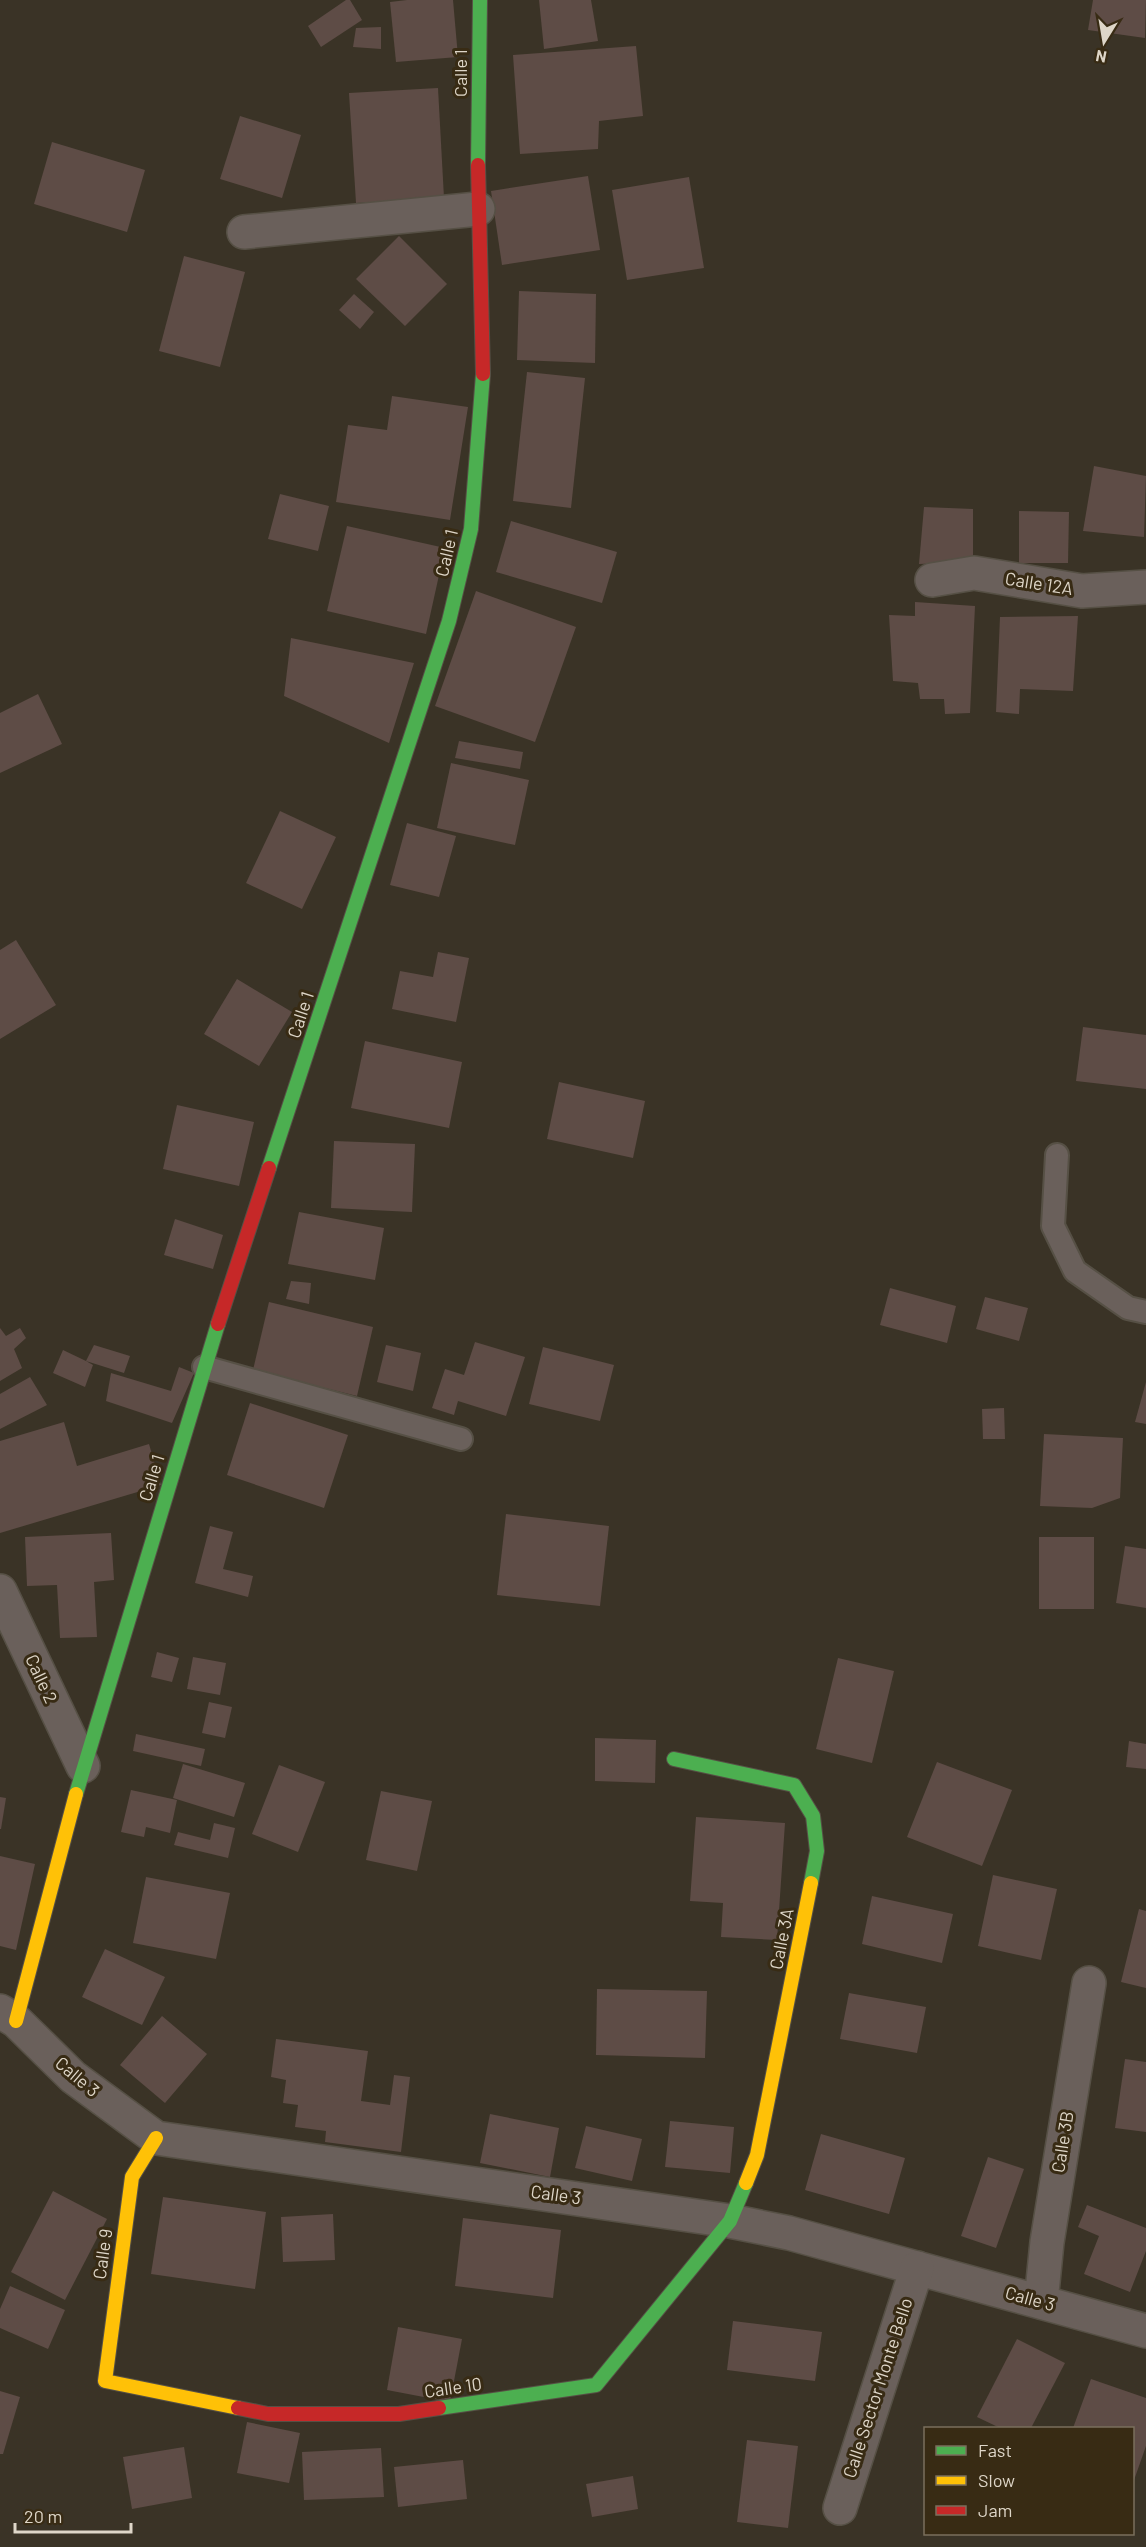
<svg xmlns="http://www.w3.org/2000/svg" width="1146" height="2547" viewBox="0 0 1146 2547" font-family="Barlow,sans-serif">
	<rect width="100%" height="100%" fill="#3a3326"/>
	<g fill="#5e4c46">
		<polygon points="346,0 350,0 362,20 321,47 308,26"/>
		<polygon points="407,0 453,0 458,57 396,62 390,2"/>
		<polygon points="539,0 591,0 598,41 544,49"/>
		<polygon points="1093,0 1146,0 1145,38 1088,30"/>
		<polygon points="381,27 381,49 353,47 356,28"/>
		<polygon points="636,46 643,116 599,121 598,149 520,154 513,55"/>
		<polygon points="438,88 444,198 356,203 349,93"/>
		<polygon points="240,116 301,135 282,198 220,179"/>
		<polygon points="52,142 145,170 127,232 34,204"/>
		<polygon points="588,176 600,250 502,265 491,191"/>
		<polygon points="689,177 704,268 627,280 612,190"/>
		<polygon points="399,236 447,284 405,326 356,279"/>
		<polygon points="184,256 245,272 220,367 159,351"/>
		<polygon points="519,291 596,294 595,363 517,360"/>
		<polygon points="354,294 374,312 360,329 339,310"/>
		<polygon points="527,372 585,378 571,508 513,501"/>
		<polygon points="392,396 468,407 450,520 336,502 348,425 387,430"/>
		<polygon points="1094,466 1146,476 1144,537 1083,531"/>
		<polygon points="280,494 329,506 318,551 268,539"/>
		<polygon points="924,507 973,509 973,562 919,564"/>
		<polygon points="1019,511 1069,512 1068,563 1019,563"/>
		<polygon points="511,521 617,552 602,603 496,572"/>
		<polygon points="347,526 445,548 426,634 327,611"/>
		<polygon points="476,591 576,627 535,742 435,706"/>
		<polygon points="915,602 975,606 970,713 945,714 944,699 920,699 918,683 893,681 889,615 915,616"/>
		<polygon points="1078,616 1073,691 1020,689 1019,714 996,712 1000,617"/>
		<polygon points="291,638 414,663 389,743 284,696"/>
		<polygon points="38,694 62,744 0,773 0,713"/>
		<polygon points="459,741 523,752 520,769 455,758"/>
		<polygon points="451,763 529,780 515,845 437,828"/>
		<polygon points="280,811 336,837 302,909 246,883"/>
		<polygon points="407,823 456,836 439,897 390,885"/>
		<polygon points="16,940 56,1005 0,1039 0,950"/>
		<polygon points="438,952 469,958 456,1022 392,1009 400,971 433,977"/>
		<polygon points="237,979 292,1012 259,1066 204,1034"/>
		<polygon points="1083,1027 1146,1035 1146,1089 1076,1081"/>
		<polygon points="365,1041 462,1062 449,1128 351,1108"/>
		<polygon points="559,1082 645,1101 633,1158 547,1139"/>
		<polygon points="177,1105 254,1122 239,1186 163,1169"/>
		<polygon points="334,1141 415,1144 412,1212 331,1208"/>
		<polygon points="299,1212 384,1228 375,1280 288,1264"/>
		<polygon points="175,1219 223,1235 213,1269 164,1255"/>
		<polygon points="291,1281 311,1283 309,1304 286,1299"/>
		<polygon points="890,1288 956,1306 947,1343 880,1325"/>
		<polygon points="985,1297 1028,1308 1019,1341 976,1329"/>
		<polygon points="269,1302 373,1327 357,1396 253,1370"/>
		<polygon points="0,1328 6,1336 20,1328 26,1338 14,1349 22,1368 0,1381"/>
		<polygon points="475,1342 525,1357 506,1416 458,1401 454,1415 432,1408 445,1369 464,1375"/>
		<polygon points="94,1345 130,1356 124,1373 86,1361 93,1365 85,1387 53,1373 63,1350 86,1361"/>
		<polygon points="386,1345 421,1353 413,1391 377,1382"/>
		<polygon points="543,1347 614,1365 600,1421 529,1404"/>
		<polygon points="179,1367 194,1373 172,1423 106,1401 111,1373 171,1391"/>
		<polygon points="30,1377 47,1405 0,1429 0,1394"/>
		<polygon points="1146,1382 1146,1424 1135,1422"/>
		<polygon points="250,1403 348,1435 324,1508 227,1475"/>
		<polygon points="1004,1408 1005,1439 983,1439 982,1409"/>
		<polygon points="64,1422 77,1466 149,1444 161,1485 0,1533 0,1441"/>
		<polygon points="1044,1434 1123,1438 1120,1498 1092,1508 1040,1506"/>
		<polygon points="506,1514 609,1526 600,1606 497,1595"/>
		<polygon points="210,1526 233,1532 223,1569 253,1576 248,1597 195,1583"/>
		<polygon points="111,1533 114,1580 94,1582 97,1637 60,1638 57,1585 27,1586 25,1537"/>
		<rect x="1039" y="1537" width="55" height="72"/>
		<polygon points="1125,1546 1146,1549 1146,1608 1116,1603"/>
		<polygon points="157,1652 179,1658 172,1682 151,1677"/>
		<polygon points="193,1657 226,1663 220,1695 187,1689"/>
		<polygon points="838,1658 894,1671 872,1763 816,1749"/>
		<polygon points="209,1702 232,1707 225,1738 202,1733"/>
		<polygon points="136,1734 205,1749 201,1766 133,1751"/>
		<polygon points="595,1738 656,1740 655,1783 595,1781"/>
		<polygon points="1129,1741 1146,1744 1146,1769 1126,1767"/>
		<polygon points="937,1762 1012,1790 982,1866 907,1837"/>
		<polygon points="183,1764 245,1783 234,1817 173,1798"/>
		<polygon points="279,1765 325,1782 298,1852 252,1834"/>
		<polygon points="131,1790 177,1800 170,1833 146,1827 144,1837 121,1832"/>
		<polygon points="381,1791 432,1801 417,1871 366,1860"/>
		<polygon points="0,1797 6,1798 1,1829 0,1829"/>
		<polygon points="696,1817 785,1823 777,1940 721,1937 723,1903 690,1901"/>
		<polygon points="214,1823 235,1828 228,1858 174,1845 178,1832 210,1840"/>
		<polygon points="0,1856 35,1864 16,1950 0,1946"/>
		<polygon points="993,1875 1057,1889 1041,1960 978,1946"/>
		<polygon points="146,1877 230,1893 216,1959 133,1943"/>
		<polygon points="872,1896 953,1914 942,1963 862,1944"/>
		<polygon points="1139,1909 1146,1911 1146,1988 1121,1982"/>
		<polygon points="105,1949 165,1977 142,2025 82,1997"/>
		<polygon points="597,1989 707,1991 705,2058 596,2055"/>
		<polygon points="849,1993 926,2007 917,2053 840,2039"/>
		<polygon points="162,2016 207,2054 165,2103 120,2065"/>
		<polygon points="276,2039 368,2051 361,2101 390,2105 394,2075 410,2077 401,2152 325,2142 326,2131 295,2127 298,2105 283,2103 286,2080 271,2077"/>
		<polygon points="1125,2059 1146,2062 1146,2132 1115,2128"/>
		<polygon points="490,2114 559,2128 550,2177 480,2163"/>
		<polygon points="670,2121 734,2127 730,2173 665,2167"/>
		<polygon points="586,2126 642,2139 632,2181 575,2168"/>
		<polygon points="821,2134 905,2158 889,2214 805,2190"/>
		<polygon points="988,2157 1024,2169 996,2248 961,2236"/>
		<polygon points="53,2191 107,2219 65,2300 11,2272"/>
		<polygon points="163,2197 266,2212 255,2289 151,2274"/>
		<polygon points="1087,2205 1146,2228 1146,2251 1130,2292 1084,2274 1099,2236 1078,2227"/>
		<polygon points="333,2214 335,2260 283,2262 281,2217"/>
		<polygon points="463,2218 561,2230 553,2298 455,2286"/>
		<polygon points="10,2286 65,2310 48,2349 0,2328 0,2309"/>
		<polygon points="733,2321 822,2332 815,2381 727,2370"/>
		<polygon points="398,2327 462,2339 450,2402 387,2390"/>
		<polygon points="1017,2339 1065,2363 1031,2428 1000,2428 977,2417"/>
		<polygon points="1091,2379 1146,2398 1146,2446 1133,2483 1132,2428 1073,2428"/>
		<polygon points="0,2391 20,2397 3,2454 0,2454"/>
		<polygon points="247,2422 300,2433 289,2483 237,2473"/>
		<polygon points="747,2440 798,2446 788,2528 737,2522"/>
		<polygon points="184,2447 192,2498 132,2509 123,2457"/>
		<polygon points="381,2448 384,2497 304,2500 302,2452"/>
		<polygon points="463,2460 467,2499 398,2507 394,2467"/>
		<polygon points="633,2476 638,2509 592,2517 586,2484"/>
	</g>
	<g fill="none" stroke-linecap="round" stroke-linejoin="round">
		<g stroke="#565045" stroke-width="26">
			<g id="lane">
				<polyline points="1057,1155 1053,1226 1075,1271 1128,1308 1146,1312"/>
				<polyline points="204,1367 461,1439"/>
			</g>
		</g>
		<g stroke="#565045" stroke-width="36">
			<g id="street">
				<polyline points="244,232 478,209"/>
				<polyline points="932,580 974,573 1082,591 1146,587"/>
				<polyline points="0,1591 83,1766"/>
				<polyline points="0,2011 16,2021 73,2077 156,2138 730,2221 789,2233 1146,2331"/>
				<polyline points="1041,2302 1047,2242 1089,1983"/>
				<polyline points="840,2508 917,2268"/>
			</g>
		</g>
		<g stroke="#565045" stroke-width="16">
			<g id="fast">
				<polyline points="478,165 480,0"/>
				<polyline points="269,1168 449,621 471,529 483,374"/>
				<polyline points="674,1759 794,1785 813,1816 817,1851 811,1883"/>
				<polyline points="76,1794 218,1324"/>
				<polyline points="439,2408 596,2385 730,2221 746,2183"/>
			</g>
		</g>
		<g stroke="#565045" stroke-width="16">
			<g id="slow">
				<polyline points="16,2021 76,1794"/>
				<polyline points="156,2138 132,2177 105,2381 238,2408"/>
				<polyline points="746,2183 757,2155 811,1883"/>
			</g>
		</g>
		<g stroke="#565045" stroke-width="16">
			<g id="jam">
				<polyline points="478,165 483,374"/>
				<polyline points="218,1324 269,1168"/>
				<polyline points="238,2408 268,2414 399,2414 439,2408"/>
			</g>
		</g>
		<use href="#lane" stroke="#6a605b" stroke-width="22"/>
		<use href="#street" stroke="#6a605b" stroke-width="33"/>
		<use href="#fast" stroke="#4caf50" stroke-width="14"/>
		<use href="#slow" stroke="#ffc107" stroke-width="14"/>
		<use href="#jam" stroke="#c62828" stroke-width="14"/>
	</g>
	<g text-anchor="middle" stroke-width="6" stroke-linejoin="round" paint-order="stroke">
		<g font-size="18" fill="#ded6c8" stroke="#382b14">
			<text transform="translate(461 73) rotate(-90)" y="6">Calle 1</text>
			<text transform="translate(447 553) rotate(-77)" y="6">Calle 1</text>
			<text transform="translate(1039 584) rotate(9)" y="6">Calle 12A</text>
			<text transform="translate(301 1015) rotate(-72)" y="6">Calle 1</text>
			<text transform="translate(152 1478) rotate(-73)" y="6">Calle 1</text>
			<text transform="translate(41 1679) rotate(65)" y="6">Calle 2</text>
			<text transform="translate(782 1939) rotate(-79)" y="6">Calle 3A</text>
			<text transform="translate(77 2077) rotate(40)" y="6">Calle 3</text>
			<text transform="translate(1063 2142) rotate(-81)" y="6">Calle 3B</text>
			<text transform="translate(556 2195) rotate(8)" y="6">Calle 3</text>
			<text transform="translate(103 2254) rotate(-82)" y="6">Calle 9</text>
			<text transform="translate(1030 2299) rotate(15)" y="6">Calle 3</text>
			<text transform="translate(453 2388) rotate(-8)" y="6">Calle 10</text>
			<text transform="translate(878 2388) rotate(-72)" y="6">Calle Sector Monte Bello</text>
		</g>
	</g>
	<rect x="924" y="2427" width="210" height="108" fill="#382b14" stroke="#7a6f5c" stroke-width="1.5"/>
	<rect x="936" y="2446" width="30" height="9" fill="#4caf50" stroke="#7a6f5c" stroke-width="1.5"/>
	<text x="978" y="2457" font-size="18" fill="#ded6c8">Fast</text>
	<rect x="936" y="2476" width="30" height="9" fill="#ffc107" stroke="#7a6f5c" stroke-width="1.5"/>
	<text x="978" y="2487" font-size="18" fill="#ded6c8">Slow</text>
	<rect x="936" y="2506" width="30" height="9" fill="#c62828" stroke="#7a6f5c" stroke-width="1.5"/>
	<text x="978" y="2517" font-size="18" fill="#ded6c8">Jam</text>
	<g transform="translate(1104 42) rotate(191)" stroke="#382b14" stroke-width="4.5" paint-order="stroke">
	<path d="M0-4.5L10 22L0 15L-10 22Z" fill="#ded6c8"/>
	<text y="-9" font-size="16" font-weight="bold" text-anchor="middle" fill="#ded6c8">N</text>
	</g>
	<path d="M15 2523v9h116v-9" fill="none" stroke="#ded6c8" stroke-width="3"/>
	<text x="24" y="2523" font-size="18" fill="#ded6c8" stroke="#382b14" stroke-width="4.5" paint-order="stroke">20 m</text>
</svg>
